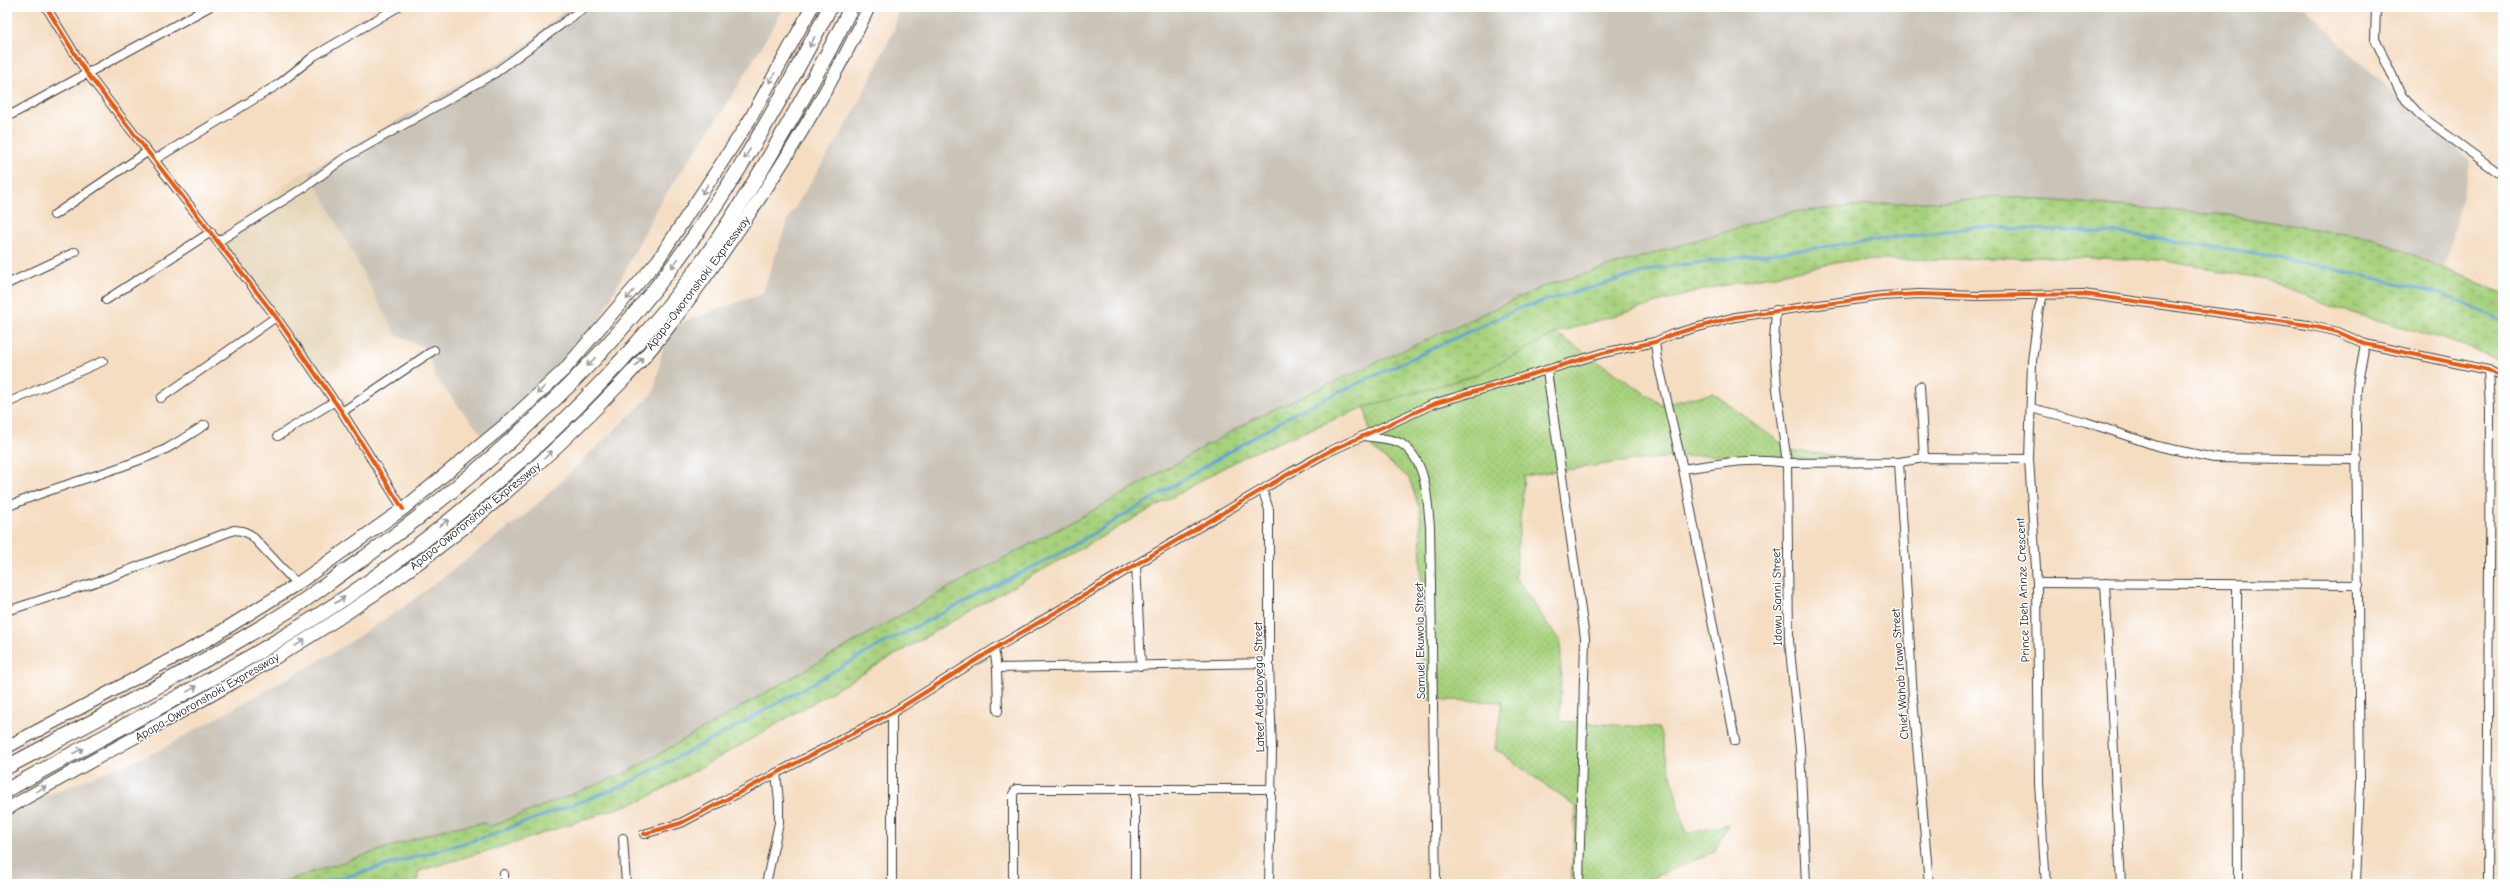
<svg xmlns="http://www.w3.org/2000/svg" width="2510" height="891" viewBox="0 0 2510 891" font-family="'Comic Neue',sans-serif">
	<defs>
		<pattern id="grass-dots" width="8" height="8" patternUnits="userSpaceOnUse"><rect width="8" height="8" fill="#a6d17d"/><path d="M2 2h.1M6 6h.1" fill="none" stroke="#8eb36b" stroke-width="1.8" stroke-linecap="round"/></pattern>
		<pattern id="wetland-marsh" width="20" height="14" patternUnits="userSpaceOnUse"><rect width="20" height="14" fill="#a6d17d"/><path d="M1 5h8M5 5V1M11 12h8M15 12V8" fill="none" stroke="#8eb36b"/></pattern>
	</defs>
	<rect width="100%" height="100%" fill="#fff"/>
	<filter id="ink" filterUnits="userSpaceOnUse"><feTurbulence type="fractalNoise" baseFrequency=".025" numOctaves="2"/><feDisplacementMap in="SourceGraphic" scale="8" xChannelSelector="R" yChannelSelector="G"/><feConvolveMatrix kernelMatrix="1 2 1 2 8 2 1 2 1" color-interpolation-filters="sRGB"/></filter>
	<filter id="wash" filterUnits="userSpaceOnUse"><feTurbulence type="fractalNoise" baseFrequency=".012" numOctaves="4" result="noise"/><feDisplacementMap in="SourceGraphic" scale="16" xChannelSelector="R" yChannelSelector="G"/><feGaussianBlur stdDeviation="0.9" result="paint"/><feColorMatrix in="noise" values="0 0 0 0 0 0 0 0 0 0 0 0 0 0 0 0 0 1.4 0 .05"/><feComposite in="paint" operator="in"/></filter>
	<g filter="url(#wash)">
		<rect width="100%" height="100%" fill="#f5ddc2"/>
		<polygon fill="#e4d5b7" points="309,171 396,335 314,379 214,241 299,174"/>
		<g fill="#c9c3b8">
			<polygon points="569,7 785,7 724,109 659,204 595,329 535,395 482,435 436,378 426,348 396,335 309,171 514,54"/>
			<polygon points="898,7 2305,7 2351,54 2471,161 2444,270 2375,239 2228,215 1998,196 1969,200 1882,204 1791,212 1544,286 1255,418 1105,504 939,593 626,773 489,827 485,823 448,828 276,884 7,884 7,811 158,751 334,652 401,609 529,512 654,392 667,327 762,294 789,217 852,116 895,28"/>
		</g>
		<polygon fill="url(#grass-dots)" stroke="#61764c" points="1556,333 1662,405 1713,393 1790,450 1881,462 1702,455 1628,461 1524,476 1515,577 1561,643 1560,721 1659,728 1686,834 1728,824 1714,852 1638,884 1571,884 1576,807 1495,749 1502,702 1423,699 1420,510 1409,478 1373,449 1365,407 1476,375"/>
		<polygon fill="url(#wetland-marsh)" stroke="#61764c" points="1998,196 2228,215 2375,239 2503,293 2503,360 2437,337 2332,307 2265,279 2160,260 2055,257 1846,261 1705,289 1556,333 1476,375 1365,407 1247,455 982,604 746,742 645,799 517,842 419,871 417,882 413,884 276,884 448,828 485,823 489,827 626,773 939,593 1105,504 1255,418 1544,286 1791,212 1882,204 1969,200"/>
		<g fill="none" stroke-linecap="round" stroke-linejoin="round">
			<polyline stroke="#61a2d4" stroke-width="3" points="321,884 485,837 620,787 728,731 880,645 1066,550 1296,412 1520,308 1658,268 1979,227 2120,233 2268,255 2437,292 2503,321"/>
		</g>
	</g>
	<g filter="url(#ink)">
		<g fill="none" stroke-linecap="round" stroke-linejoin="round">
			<g stroke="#3d3935" stroke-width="10">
				<g id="minor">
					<polyline points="46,7 86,72 276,317 342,412 403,509"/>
					<polyline points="2376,7 2375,39 2402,96 2421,116 2503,176"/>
					<polyline points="7,117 209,7"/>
					<polyline points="154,160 279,84 314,56 398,7"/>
					<polyline points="54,215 147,152"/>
					<polyline points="219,241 308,185 343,159 495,73 585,7"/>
					<polyline points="7,284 75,252"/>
					<polyline points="2043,296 2039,308 2032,361 2029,459 2037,583 2039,784 2046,884"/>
					<polyline points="106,300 211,232"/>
					<polyline points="1776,310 1774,341 1777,389 1787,463 1789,640 1800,748 1806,884"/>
					<polyline points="1655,342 1657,358 1683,469 1735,741"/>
					<polyline points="1547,371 1585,638 1579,884"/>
					<polyline points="1920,386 1924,458"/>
					<polyline points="161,398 276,317"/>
					<polyline points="7,403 103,361"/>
					<polyline points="2031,408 2086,422 2157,446 2214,458 2358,460"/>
					<polyline points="342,412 434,350"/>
					<polyline points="278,436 335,401"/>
					<path d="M1364 436C1375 438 1391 438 1400 443 1427 459 1427 499 1430 526L1436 884"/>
					<polyline points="1899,462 1913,698 1929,884"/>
					<path d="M1683 469C1718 464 1752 457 1787 463L1899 462 1924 458 2029 459"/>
					<polyline points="1263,491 1269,510 1269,663 1272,750 1269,884"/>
					<path d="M7 507C58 484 115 473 166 449 179 442 192 433 205 425"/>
					<polyline points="1136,565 1141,666"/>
					<polyline points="2037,583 2359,585"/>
					<polyline points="2105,583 2121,884"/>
					<polyline points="2237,586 2238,884"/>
					<polyline points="7,611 105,579 234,530 243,531 251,535 297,584"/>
					<polyline points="994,649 997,668 1269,663"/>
					<polyline points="997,668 998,711"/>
					<polyline points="644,834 681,823 892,713 994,649 1290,473 1328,452 1433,404 1603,353 1655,342 1673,334 1735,317 1882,296 1920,294 1977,296 2083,294 2308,325 2338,332 2365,344 2488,370 2503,378"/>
					<polyline points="623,838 626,884"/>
					<polyline points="504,874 504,884"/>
					<polyline points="766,884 779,823 779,801 776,773"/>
					<polyline points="892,884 892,713"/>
					<polyline points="1013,884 1013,794 1016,789 1272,789"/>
					<polyline points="1135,884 1135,791"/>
					<polyline points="2356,884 2360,783 2356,424 2357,388 2365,344"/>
					<polyline points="2487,884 2490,410 2488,370"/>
				</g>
			</g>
			<g stroke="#3d3935" stroke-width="14">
				<g id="primary">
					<polyline points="7,747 209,639 297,584 403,509 506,424 564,370 658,260 749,121 812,7"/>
					<path d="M7 809C120 743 238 685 347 613 446 548 538 470 620 384 653 350 682 310 710 271 769 188 825 100 869 7"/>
				</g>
			</g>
			<g stroke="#3d3935" stroke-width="16">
				<g id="motorway">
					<path d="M7 767C103 716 201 665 293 608 317 592 340 574 364 558 478 476 587 380 672 267 733 186 783 97 830 7"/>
					<path d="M7 790C125 723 249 665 361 587 483 501 597 400 688 281 733 221 771 156 807 91 822 63 838 36 851 7"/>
				</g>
			</g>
			<use href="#minor" stroke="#fff" stroke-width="8"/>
			<use href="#primary" stroke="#fff" stroke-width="12"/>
			<use href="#motorway" stroke="#fff" stroke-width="14"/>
			<g stroke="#fff" stroke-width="6">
				<g id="cycleway">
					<polyline points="46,7 86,72 276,317 342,412 403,509"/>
					<polyline points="644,834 681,823 892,713 994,649 1290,473 1328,452 1433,404 1603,353 1655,342 1673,334 1735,317 1882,296 1920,294 1977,296 2083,294 2308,325 2338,332 2365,344 2488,370 2503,378"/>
				</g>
			</g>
			<use href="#cycleway" stroke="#e8590c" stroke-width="4"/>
		</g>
		<defs><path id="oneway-shaft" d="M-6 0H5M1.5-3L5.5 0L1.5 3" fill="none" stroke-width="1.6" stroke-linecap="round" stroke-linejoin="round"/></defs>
		<g stroke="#999">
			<use href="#oneway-shaft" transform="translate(812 42) rotate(117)"/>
			<use href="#oneway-shaft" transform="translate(772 78) rotate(118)"/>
			<use href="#oneway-shaft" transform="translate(747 154) rotate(122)"/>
			<use href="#oneway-shaft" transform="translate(705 189) rotate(122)"/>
			<use href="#oneway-shaft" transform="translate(675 263) rotate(126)"/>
			<use href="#oneway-shaft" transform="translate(630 295) rotate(129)"/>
			<use href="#oneway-shaft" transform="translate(591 362) rotate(135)"/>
			<use href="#oneway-shaft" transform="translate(639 362) rotate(-50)"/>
			<use href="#oneway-shaft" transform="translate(541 390) rotate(136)"/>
			<use href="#oneway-shaft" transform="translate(548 455) rotate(-45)"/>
			<use href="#oneway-shaft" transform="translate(444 523) rotate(-38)"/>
			<use href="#oneway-shaft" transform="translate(340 600) rotate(-33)"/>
			<use href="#oneway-shaft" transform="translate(300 643) rotate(-32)"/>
			<use href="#oneway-shaft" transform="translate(192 689) rotate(-29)"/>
			<use href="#oneway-shaft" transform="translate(78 751) rotate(-28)"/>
			<use href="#oneway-shaft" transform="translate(41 789) rotate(-30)"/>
		</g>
	</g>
	<g text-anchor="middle" stroke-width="3" stroke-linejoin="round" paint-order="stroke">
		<g font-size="12" fill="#1c1c1c" stroke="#fff">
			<text transform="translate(698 283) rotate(-53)" y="4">Apapa-Oworonshoki Expressway</text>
			<text transform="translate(475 516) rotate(-39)" y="4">Apapa-Oworonshoki Expressway</text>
			<text transform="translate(2023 590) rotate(-92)" y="4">Prince Ibeh Arinze Crescent</text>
			<text transform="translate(1777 597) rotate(-91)" y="4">Idowu Sanni Street</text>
			<text transform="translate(1420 641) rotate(-91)" y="4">Samuel Ekuwola Street</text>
			<text transform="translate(1900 674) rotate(-94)" y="4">Chief Wahab Irawo Street</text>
			<text transform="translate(1259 687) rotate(-91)" y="4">Lateef Adegboyega Street</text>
			<text transform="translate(207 697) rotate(-30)" y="4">Apapa-Oworonshoki Expressway</text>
		</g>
	</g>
	<rect width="2510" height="891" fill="none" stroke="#fff" stroke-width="24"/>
</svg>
